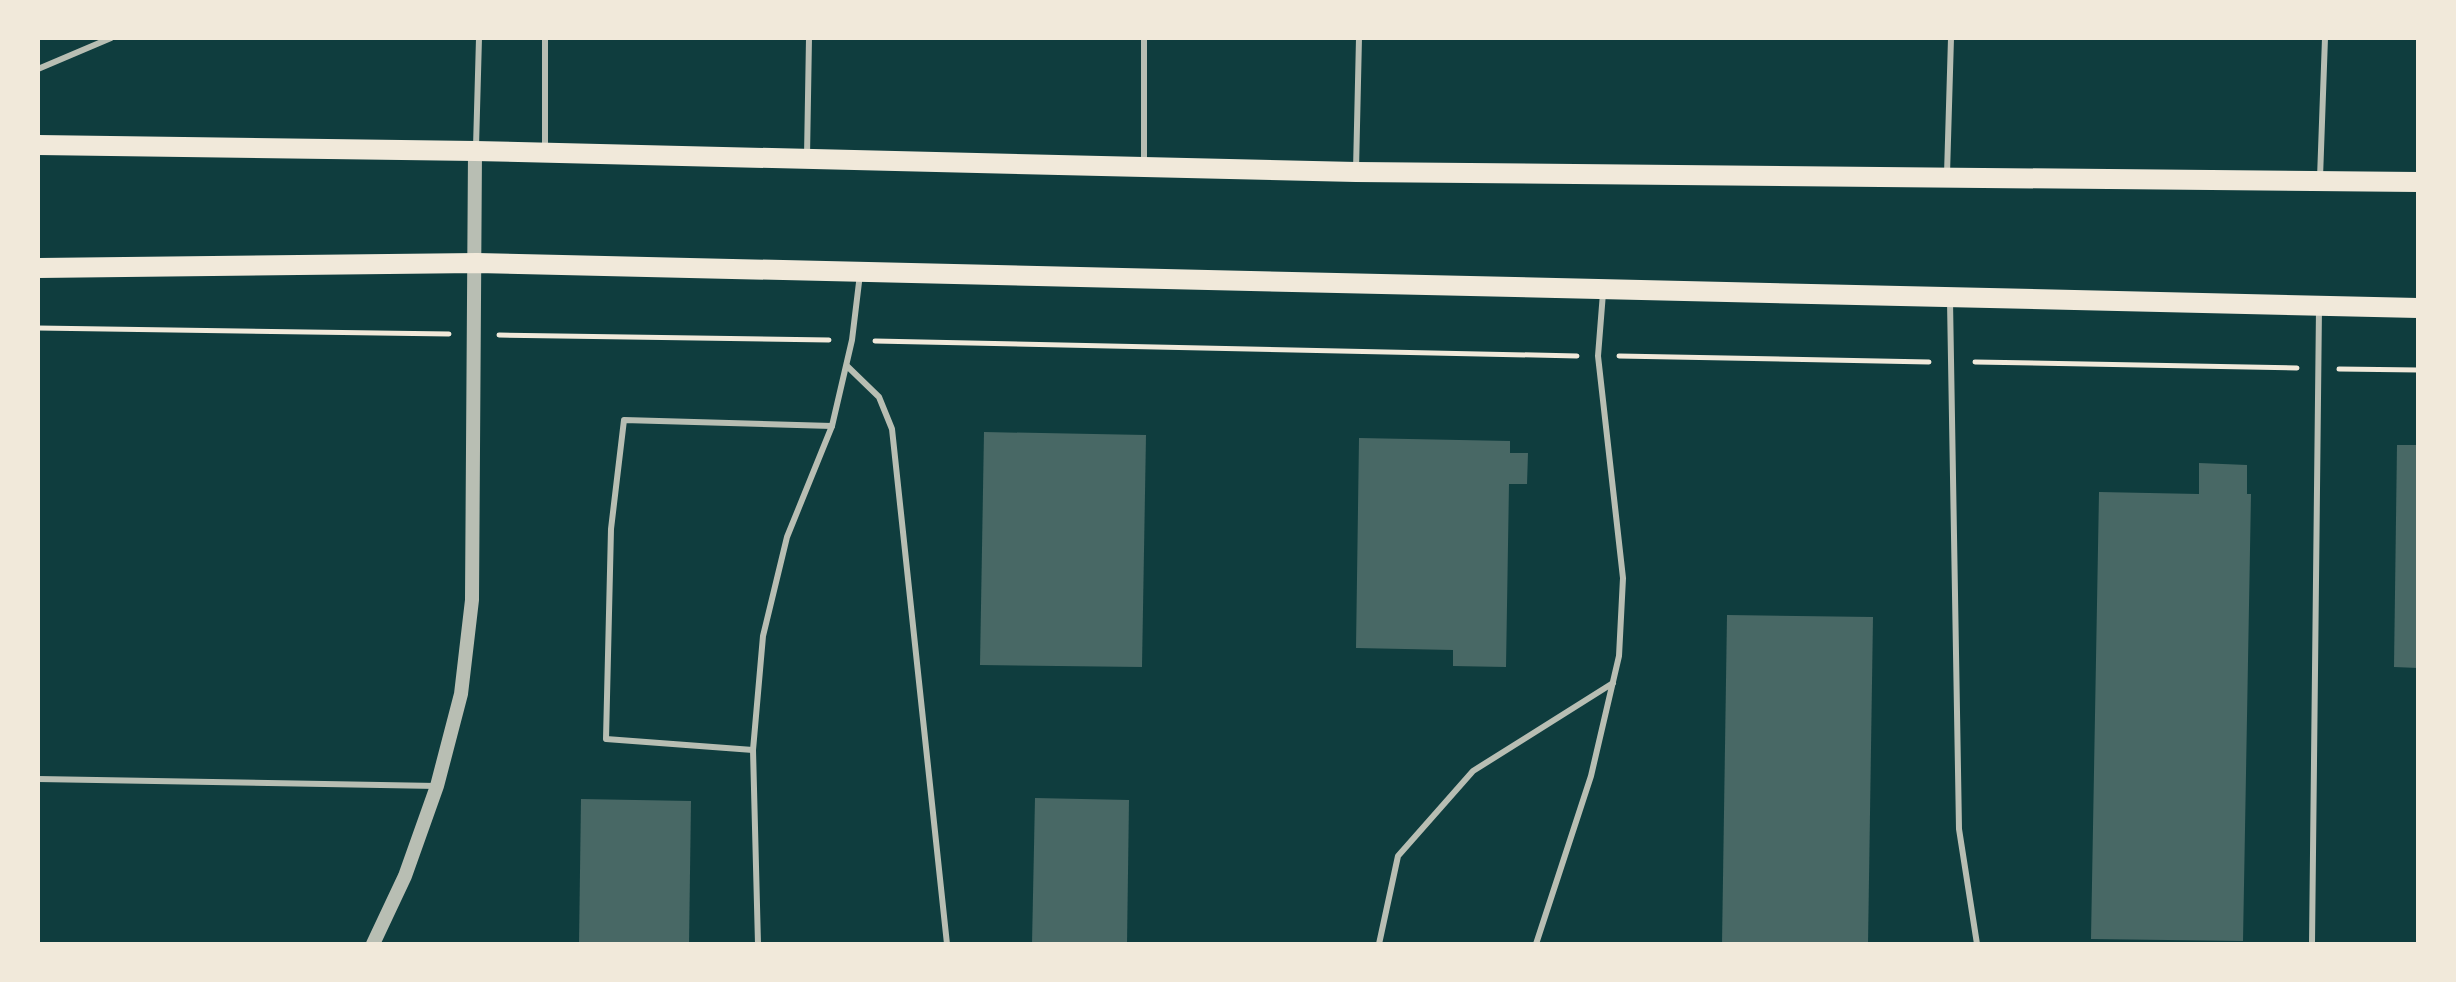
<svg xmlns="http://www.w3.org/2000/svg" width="2456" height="982" viewBox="0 0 2456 982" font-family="Commissioner,sans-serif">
	<rect width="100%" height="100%" fill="#0f3d3e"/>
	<g fill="#486865">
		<polygon points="984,432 1146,435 1142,667 980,665"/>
		<polygon points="1359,438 1510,441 1510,453 1528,453 1527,484 1509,484 1506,667 1453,666 1453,650 1356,648"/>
		<polygon points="2397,445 2418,445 2418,668 2394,667"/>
		<polygon points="2199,463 2247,465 2247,494 2251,494 2243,941 2091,939 2099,492 2199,494"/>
		<polygon points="1727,615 1873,617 1868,944 1722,944"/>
		<polygon points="1035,798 1129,800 1127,944 1032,944"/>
		<polygon points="581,799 691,801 689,944 579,944"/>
	</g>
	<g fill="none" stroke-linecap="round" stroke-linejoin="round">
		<g stroke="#f1e9da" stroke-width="5">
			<polyline points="38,328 449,334"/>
			<polyline points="499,335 829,340"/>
			<polyline points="875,341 1577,356"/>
			<polyline points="1619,356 1929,362"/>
			<polyline points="1975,362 2297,368"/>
			<polyline points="2339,369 2418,370"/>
		</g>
		<g stroke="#b8beb3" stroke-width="6">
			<polyline points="38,69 111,38"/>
			<polyline points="476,147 479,38"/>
			<polyline points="545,150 545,38"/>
			<polyline points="807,156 809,38"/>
			<polyline points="1144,164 1144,38"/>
			<polyline points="1356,170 1359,38"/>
			<polyline points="1947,174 1951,38"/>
			<polyline points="2320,178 2325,38"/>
			<polyline points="1950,301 1959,829 1977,944"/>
			<polyline points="847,366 879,397 892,429 947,944"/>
			<polyline points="753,750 606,739 611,529 624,420 832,426"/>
			<polyline points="38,779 437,786"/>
			<polyline points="758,944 753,750 763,636 787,537 832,426 852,340 860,274"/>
			<polyline points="1379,944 1398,856 1473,771 1613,683"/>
			<polyline points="1536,944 1591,776 1619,656 1623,578 1598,356 1603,293"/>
			<polyline points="2312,944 2319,308"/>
		</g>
		<polyline stroke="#b8beb3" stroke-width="14" points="373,944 405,876 437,786 461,694 472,600 475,151"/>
		<g stroke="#f1e9da" stroke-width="20">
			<polyline points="38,145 475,151 1356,172 2418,182"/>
			<polyline points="38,268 477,263 2418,308"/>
		</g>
	</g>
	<rect width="2456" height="982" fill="none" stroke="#f1e9da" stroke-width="80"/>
</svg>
